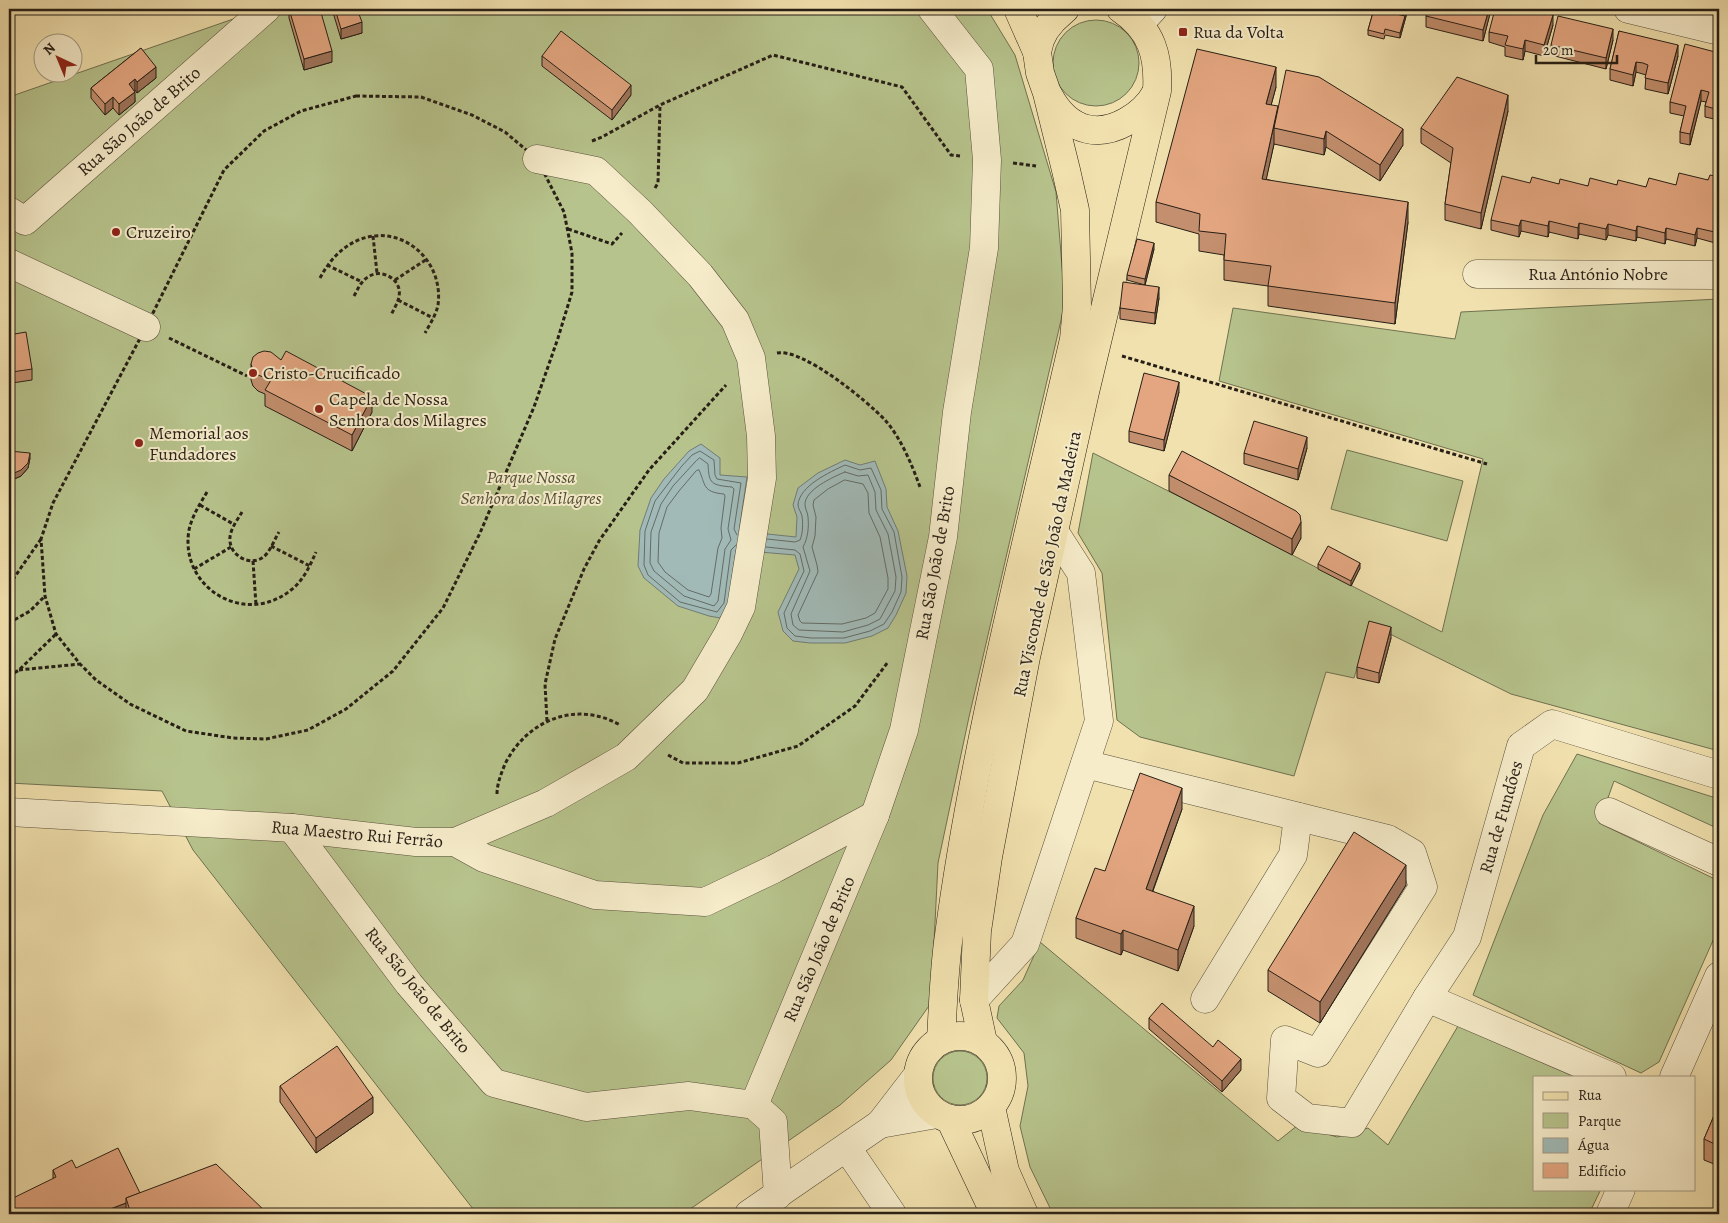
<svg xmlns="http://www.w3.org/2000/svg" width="1728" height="1223" viewBox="0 0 1728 1223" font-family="Alegreya,serif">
	<rect width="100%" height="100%" fill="#f1e1ae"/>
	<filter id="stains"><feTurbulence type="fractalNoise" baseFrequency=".004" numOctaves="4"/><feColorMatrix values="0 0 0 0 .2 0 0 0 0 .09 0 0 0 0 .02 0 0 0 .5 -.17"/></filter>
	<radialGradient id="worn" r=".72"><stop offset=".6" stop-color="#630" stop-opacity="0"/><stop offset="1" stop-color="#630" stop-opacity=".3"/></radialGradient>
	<g fill="#b7c38c" stroke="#6f7151">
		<polygon points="262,9 987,9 1015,55 1056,192 1065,303 969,717 938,863 931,1003 891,1060 840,1105 683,1214 477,1214 193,850 162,791 9,783 9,97"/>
		<circle cx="1096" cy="63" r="43"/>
		<path d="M1719 299V751L1511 694 1392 635 1369 629 1354 678 1326 672 1294 776 1140 737 1117 720 1102 573 1078 533 1093 453C1210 511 1325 573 1442 632L1483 459 1219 381 1233 308 1455 339 1461 312Z"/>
		<polygon points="1347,450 1463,481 1447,541 1331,509"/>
		<polygon points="1577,754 1719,799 1719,829 1614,781 1599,823 1719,881 1719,927 1659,1062 1641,1073 1473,995 1543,815"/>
		<polygon points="1040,942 1278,1141 1298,1125 1337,1137 1368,1128 1388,1145 1458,1026 1575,1077 1534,1077 1534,1189 1601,1189 1589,1214 1053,1214 1030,1167 1020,1126 1028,1086 1024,1053 997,1018 999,1006 1023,980"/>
		<circle cx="960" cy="1078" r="27"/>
	</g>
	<polygon fill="#a1bab7" stroke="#707c77" points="701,444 720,458 720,475 747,477 739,531 796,537 797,517 793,505 798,488 818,473 845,460 860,465 875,461 886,489 887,507 898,531 907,576 906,593 896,615 888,628 872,636 845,643 810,643 793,641 783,631 778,612 799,569 795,555 736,550 728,605 720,618 709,616 678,606 644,578 638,566 640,530 651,498 664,479 689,451"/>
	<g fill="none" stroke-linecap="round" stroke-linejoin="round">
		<g stroke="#646c66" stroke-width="1">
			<path d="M700 458 708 464C709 484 711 485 732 487L734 489 728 529 731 540 725 549 718 601 714 606 684 596 654 571 650 563 651 532 661 504 673 486 696 461Z"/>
			<path d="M699 470C706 485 702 492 724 494L725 496 721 528 722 538 718 548 711 594 709 597 688 590 665 572 658 562 659 533 667 507 679 491 696 471Z"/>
			<path d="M845 472 858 476 868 475 875 492 876 510 888 534 896 577 895 591 880 619 868 625 843 632 799 630 793 625 791 614 810 571 803 547C808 538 809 527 808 517 808 513 805 509 805 505 804 490 833 477 845 472Z"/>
			<polygon points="845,480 863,484 868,493 869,513 880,537 888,578 888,589 875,613 866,618 842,624 802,623 800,621 798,615 818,572 817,565 812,547 815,536 816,517 813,505 814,500 828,489"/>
			<polyline points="736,545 731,550 724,603 717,612 680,602 648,575 644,565 645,531 655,501 681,467 692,455 700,451 714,460 715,475 717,479 741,483 734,529 737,535"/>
			<path d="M766 547 795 550 800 554 804 571 784 613 787 628 795 636 811 638H844L870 631 884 624 892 612 901 592 902 577 894 532 882 509 881 490 871 468 860 470 845 465C830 472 799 486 798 505 798 508 801 512 802 516 803 523 803 533 800 540L795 542 767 539"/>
		</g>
		<g stroke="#5a503c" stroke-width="29">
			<g id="minor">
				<polyline points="1628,9 1719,31"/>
				<polyline points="1139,24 1153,9"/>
				<polyline points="9,211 25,221 266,9"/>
				<polyline points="9,263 146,327"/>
				<polyline points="1477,274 1719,275"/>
				<polyline points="1085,764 1388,839 1412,853 1423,887 1318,1053 1285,1040 1281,1098 1307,1118 1352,1123 1427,998 1467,937 1521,746 1552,724 1719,775"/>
				<polyline points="9,812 292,828 416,842 455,842 546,803 626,757 695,690 728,634 741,607 762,478 761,436 751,358 735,320 700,275 640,212 596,171 537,159"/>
				<polyline points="1609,812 1719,862"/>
				<polyline points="292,828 409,984 494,1083 586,1107 689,1096 754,1105 773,1122 778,1195"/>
				<polyline points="455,842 484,858 595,895 705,902 774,869 875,815"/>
				<polyline points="1427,998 1612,1077"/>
				<polyline points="1205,999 1293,855 1298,817"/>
				<polyline points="974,1000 1025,944 1099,721 1081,573 1054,531"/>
				<polyline points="1674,1077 1719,976"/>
				<polyline points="754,1105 875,815 904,730 943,537 957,412 984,248 987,160 979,69 932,9"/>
				<polyline points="880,1124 937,1114"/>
				<polyline points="847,1148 892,1214"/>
				<polyline points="749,1214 880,1124 917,1076"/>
				<polyline points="1610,1214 1621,1189"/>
			</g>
		</g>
		<g stroke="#271f16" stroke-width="29">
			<g id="major">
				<polyline points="1018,9 1037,52"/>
				<path d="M1049 96C1057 111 1070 125 1087 129 1113 135 1144 115 1156 93"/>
				<circle cx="960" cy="1078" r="42"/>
				<path d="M941 1040C943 1005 944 969 949 935 976 734 1029 537 1074 339L1077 306 1075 210 1066 170 1047 93 1040 73 1037 52 1040 40 1045 30 1053 20 1065 9"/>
				<path d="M983 1042 974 1000 977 931 988 857 1026 657 1085 392 1157 91C1159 56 1152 30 1121 9"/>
				<polyline points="991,1107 1005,1171 1024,1214"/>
				<polyline points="950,1119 995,1214"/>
			</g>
		</g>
		<g stroke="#271f16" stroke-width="3" stroke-dasharray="4 2.5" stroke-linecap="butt">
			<polygon points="356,96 421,97 472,115 505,132 537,159 564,212 572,253 572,292 558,338 534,407 480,533 443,608 393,671 346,709 308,730 266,739 233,738 186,731 130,704 96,680 80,664 56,634 45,596 41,539 53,503 146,327 224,170 264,131 301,111"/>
			<polyline points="592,141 602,137 660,105 773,55 902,87 951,155 960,156"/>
			<polyline points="1013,163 1036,166"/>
			<polyline points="655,188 658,183 660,105"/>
			<polyline points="568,229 612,244 622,233"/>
			<polyline points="373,236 377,273"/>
			<polyline points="327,265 362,282"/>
			<path d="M320 278C329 261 342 246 361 239 403 224 444 261 438 305 436 315 430 324 425 333"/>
			<polyline points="395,280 427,259"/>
			<path d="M354 296C358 289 361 281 368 277 379 269 396 276 399 289 401 298 395 307 391 315"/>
			<polyline points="398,300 433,318"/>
			<polyline points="169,338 247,376"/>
			<path d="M777 353C803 348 867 401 885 420 901 438 912 465 920 487"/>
			<polyline points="1122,356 1487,464"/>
			<path d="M207 492C200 504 192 516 189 530 179 588 245 627 291 590 303 581 310 566 316 552"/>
			<polyline points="200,505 235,525"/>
			<path d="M242 512C238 519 231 528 230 537 228 553 247 567 262 558 270 553 274 540 279 532"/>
			<polyline points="271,546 310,566"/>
			<polyline points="253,561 256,605"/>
			<polyline points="194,569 231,547"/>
			<polyline points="9,585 41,539"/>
			<polyline points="9,623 30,611 45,596"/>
			<polyline points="19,670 80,664"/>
			<polyline points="9,676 19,670 56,634"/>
			<polyline points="547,721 545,684 555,639 584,569 599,541 649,470 726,385"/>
			<polyline points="668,755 683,763 738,763 798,746 855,706 888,662"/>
			<path d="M497 794C497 784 501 774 505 764 527 720 576 700 620 725"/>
		</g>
		<use href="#minor" stroke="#f6ecca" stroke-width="28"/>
		<use href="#major" stroke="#f1e1ae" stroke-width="28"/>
	</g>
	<g fill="#c38f6e" stroke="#271f16">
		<polygon points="289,9 332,62 304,70 289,18"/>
		<polygon points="332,9 357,9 362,33 341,39"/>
		<polygon points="1207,9 1234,9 1232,14"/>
		<polygon points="1374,9 1408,9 1400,38 1385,35 1384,39 1368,35 1368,30"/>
		<polygon points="1491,9 1483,41 1426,27 1426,16"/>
		<polygon points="1553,25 1544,56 1525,51 1523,60 1505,56 1505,47 1489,42 1489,32"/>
		<polygon points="1619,31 1678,56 1668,94 1645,89 1646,75 1636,72 1633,86 1610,80 1610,69"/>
		<polygon points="1613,40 1606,69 1551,55 1551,45"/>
		<polygon points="141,48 156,78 137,93 135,90 134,91 135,102 119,115 113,108 105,115 91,98 91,88"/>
		<polygon points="1719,53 1719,120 1705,117 1705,106 1706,102 1701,101 1690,145 1680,143 1680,132 1684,116 1670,113 1670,102"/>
		<polygon points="542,56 631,95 612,120 542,66"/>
		<polygon points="1276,87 1271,105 1278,111 1403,145 1380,181 1326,147 1324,155 1274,144 1266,179 1408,222 1395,324 1268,306 1268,286 1224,280 1224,255 1199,251 1199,234 1156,222 1156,202"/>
		<polygon points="1508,111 1481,229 1445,220 1445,204 1451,163 1421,143 1421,128"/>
		<polygon points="1719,177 1719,244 1697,238 1695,246 1666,239 1665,244 1637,237 1636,241 1608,235 1606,240 1579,234 1578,239 1549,232 1548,237 1521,231 1519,237 1491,230 1491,220 1530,183 1559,184 1588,186 1617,185 1646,187 1676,185 1708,180"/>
		<polygon points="1154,249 1145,285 1127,280 1127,275"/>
		<polygon points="1159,298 1155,324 1120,319 1120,308"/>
		<polygon points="9,335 32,369 32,380 12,383 11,376 9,377"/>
		<polygon points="281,360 372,412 352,451 265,406 265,394 258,391 253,386 251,380 251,364"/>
		<polygon points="1179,392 1164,451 1129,442 1129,431"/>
		<polygon points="1307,448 1298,480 1244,464 1244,453"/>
		<polygon points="9,451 30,458 28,468 21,476 12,480 9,479"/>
		<polygon points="1169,475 1301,538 1292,555 1169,491"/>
		<polygon points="1318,564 1360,568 1351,586 1318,569"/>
		<polygon points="1391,638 1379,683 1357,678 1357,667"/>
		<polygon points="1182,809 1153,891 1194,926 1178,971 1123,950 1121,955 1076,938 1076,918 1105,871"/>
		<polygon points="1406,885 1320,1023 1268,991 1268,970"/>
		<polygon points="1149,1018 1241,1070 1222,1092 1149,1029"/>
		<polygon points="280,1086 373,1113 316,1153 280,1102"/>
		<polygon points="1719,1104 1719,1166 1704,1160 1704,1139"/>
		<polygon points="76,1168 140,1193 268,1214 9,1214 53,1179 53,1170"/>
	</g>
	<g fill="#9f745a" stroke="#271f16">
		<polygon points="1405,9 1408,9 1400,38 1400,33 1405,16"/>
		<polygon points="1489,9 1491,9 1491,10 1483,41 1483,30"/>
		<polygon points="1553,15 1553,25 1544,56 1544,45"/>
		<polygon points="362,22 362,33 341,39 341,29"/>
		<polygon points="1613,29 1613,40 1606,69 1606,58"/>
		<polygon points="1525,40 1525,51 1523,60 1523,49"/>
		<polygon points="1678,45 1678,56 1668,94 1668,83"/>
		<polygon points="332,51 332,62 304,70 304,59"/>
		<polygon points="1636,62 1636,72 1633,86 1633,75"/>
		<polygon points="156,67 156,78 137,93 137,82"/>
		<polygon points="1276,67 1276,87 1266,124 1266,104"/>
		<polygon points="135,79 135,90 129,95 129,84"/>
		<polygon points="631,85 631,95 612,120 612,110"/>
		<polygon points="1701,90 1701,101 1690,145 1690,134"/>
		<polygon points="135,92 135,102 119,115 119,104"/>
		<polygon points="1508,95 1508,111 1481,229 1481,213"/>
		<polygon points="113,97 113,108 105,115 105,104"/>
		<polygon points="1278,106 1278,127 1274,128 1274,144 1262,199 1262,179"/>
		<polygon points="1403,129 1403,145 1380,181 1380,165"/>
		<polygon points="1326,131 1326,147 1324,155 1324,139"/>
		<polygon points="1408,202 1408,222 1395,324 1395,303"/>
		<polygon points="1521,220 1521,231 1519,237 1519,226"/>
		<polygon points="1549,221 1549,232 1548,237 1548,226"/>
		<polygon points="1579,223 1579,234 1578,239 1578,228"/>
		<polygon points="1608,224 1608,235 1606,240 1606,229"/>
		<polygon points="1637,226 1637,237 1636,241 1636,231"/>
		<polygon points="1666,228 1666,239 1665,244 1665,233"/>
		<polygon points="1697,228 1697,238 1695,246 1695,235"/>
		<polygon points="1154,243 1154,249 1145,285 1145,279"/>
		<polygon points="1159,287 1159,298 1155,324 1155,313"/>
		<polygon points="1179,382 1179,392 1164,451 1164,440"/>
		<polygon points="372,397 372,412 352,451 352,435"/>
		<polygon points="1307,437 1307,448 1298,480 1298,469"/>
		<polygon points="30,453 30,458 28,468 21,476 12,480 12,474"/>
		<polygon points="1301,522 1301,538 1292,555 1292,539"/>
		<polygon points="1360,563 1360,568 1351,586 1351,581"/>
		<polygon points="1391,627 1391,638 1379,683 1379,673"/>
		<polygon points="1182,788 1182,809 1146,909 1146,889"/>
		<polygon points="1406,865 1406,885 1320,1023 1320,1002"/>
		<polygon points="1194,906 1194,926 1178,971 1178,950"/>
		<polygon points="1123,930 1123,950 1121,955 1121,934"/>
		<polygon points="1241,1059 1241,1070 1222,1092 1222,1081"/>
		<polygon points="373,1097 373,1113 316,1153 316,1138"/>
		<polygon points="126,1203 126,1214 97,1214"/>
	</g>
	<g fill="#e3a680" stroke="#271f16">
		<polygon points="289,9 320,9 332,51 304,59"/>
		<polygon points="335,9 357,9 362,22 341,29"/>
		<polygon points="1374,9 1405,16 1400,33 1385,29 1384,34 1368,30"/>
		<polygon points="1428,9 1489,9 1483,30 1426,16"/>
		<polygon points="1495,9 1529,9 1553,15 1544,45 1525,40 1523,49 1505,45 1508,36 1489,32"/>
		<polygon points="1558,16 1613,29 1606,58 1551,45"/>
		<polygon points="561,31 631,85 612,110 542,56"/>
		<polygon points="1619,31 1678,45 1668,83 1645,78 1648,65 1643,63 1636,62 1633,75 1610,69"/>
		<polygon points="1685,44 1719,53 1719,110 1705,106 1709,92 1701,90 1690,134 1680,132 1686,106 1670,102"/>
		<polygon points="141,48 156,67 137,82 135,79 129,84 135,92 119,104 113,97 105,104 91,88"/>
		<polygon points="1197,49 1276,67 1266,104 1278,106 1262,179 1408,202 1395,303 1268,286 1271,266 1224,260 1226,234 1199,231 1200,214 1156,202"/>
		<polygon points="1286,70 1319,77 1403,129 1380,165 1326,131 1324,139 1274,128"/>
		<polygon points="1457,77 1508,95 1481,213 1445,204 1453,148 1421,128"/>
		<polygon points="1679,173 1708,180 1710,175 1719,177 1719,233 1697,228 1695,235 1666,228 1665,233 1637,226 1636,231 1608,224 1606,229 1579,223 1578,228 1549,221 1548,226 1521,220 1519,226 1491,220 1502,176 1530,183 1532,177 1559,184 1560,179 1588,186 1590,178 1617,185 1618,180 1646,187 1649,178 1676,185"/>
		<polygon points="1137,239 1154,243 1145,279 1127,275"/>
		<polygon points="1123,282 1159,287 1155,313 1120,308"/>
		<polygon points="26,332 32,369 12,372 11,365 9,366 9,335"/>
		<polygon points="264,351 271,352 281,360 286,351 372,397 352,435 265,390 271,380 258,375 253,370 251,364 253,357 258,353"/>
		<polygon points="1144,373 1179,382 1164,440 1129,431"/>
		<polygon points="1254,421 1307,437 1298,469 1244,453"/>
		<polygon points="9,451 30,453 28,463 21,470 12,474 9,474"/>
		<polygon points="1182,451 1296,511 1300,515 1301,522 1292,539 1169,475"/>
		<polygon points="1328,546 1360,563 1351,581 1318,564"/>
		<polygon points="1369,621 1391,627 1379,673 1357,667"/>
		<polygon points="1140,773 1182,788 1146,889 1194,906 1178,950 1123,930 1121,934 1076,918 1095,868 1105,871"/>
		<polygon points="1354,832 1406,865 1320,1002 1268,970"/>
		<polygon points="1162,1003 1213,1047 1218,1040 1241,1059 1222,1081 1149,1018"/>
		<polygon points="337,1046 373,1097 316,1138 280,1086"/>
		<polygon points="1719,1104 1719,1146 1704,1139"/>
		<polygon points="118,1148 140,1193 126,1198 126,1203 97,1214 9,1214 9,1200 56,1177 53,1170 72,1160 76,1168"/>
		<polygon points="216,1164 268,1214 131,1214 126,1198"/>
	</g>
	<g fill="#8f2418" stroke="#f6ecca" stroke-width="2">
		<rect x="1178" y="27" width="10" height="10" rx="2.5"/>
		<circle cx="116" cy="232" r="5"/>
		<circle cx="253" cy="373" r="5"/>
		<circle cx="319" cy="409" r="5"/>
		<circle cx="139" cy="443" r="5"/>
	</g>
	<g text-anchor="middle" stroke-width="4" stroke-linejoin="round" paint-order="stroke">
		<g font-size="18" fill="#271f16" stroke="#f6ecca" text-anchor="start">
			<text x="1193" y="38">Rua da Volta</text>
			<text x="126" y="238">Cruzeiro</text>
			<text x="263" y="379">Cristo-Crucificado</text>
			<text x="329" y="405">Capela de Nossa<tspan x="329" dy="21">Senhora dos Milagres</tspan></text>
			<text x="149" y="439">Memorial aos<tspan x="149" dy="21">Fundadores</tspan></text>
		</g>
		<g font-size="18" fill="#271f16" stroke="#f6ecca">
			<text transform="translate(139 121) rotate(-41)" y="6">Rua São João de Brito</text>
			<text x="1598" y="280">Rua António Nobre</text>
			<text transform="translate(935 563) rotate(-80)" y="6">Rua São João de Brito</text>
			<text transform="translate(1047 564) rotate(-78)" y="6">Rua Visconde de São João da Madeira</text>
			<text transform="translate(1501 817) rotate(-74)" y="6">Rua de Fundões</text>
			<text transform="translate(357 834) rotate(5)" y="6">Rua Maestro Rui Ferrão</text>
			<text transform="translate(819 949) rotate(-67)" y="6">Rua São João de Brito</text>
			<text transform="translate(418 990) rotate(51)" y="6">Rua São João de Brito</text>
		</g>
		<g font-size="18" font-style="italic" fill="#525039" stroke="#f6ecca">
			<text x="531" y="483">Parque Nossa<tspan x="531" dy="21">Senhora dos Milagres</tspan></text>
		</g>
	</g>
	<rect width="1728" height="1223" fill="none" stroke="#f1e1ae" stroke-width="30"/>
	<rect x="10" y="10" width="1708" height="1203" fill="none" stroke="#271f16" stroke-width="2.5"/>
	<rect x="15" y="15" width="1698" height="1193" fill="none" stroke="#271f16"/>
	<rect x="1533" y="1076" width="162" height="115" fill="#f6ecca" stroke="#a39a82"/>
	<rect x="1543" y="1092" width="25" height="8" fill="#f1e1ae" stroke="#a39a82"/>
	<text x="1578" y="1100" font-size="15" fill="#271f16">Rua</text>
	<rect x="1543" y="1113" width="25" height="15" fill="#b7c38c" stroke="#a39a82"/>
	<text x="1578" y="1126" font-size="15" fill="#271f16">Parque</text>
	<rect x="1543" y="1138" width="25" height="15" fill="#a1bab7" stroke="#a39a82"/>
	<text x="1578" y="1150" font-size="15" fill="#271f16">Água</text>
	<rect x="1543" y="1163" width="25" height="15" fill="#e3a680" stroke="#a39a82"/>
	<text x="1578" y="1176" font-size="15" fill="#271f16">Edifício</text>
	<g transform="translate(58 58) rotate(316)"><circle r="24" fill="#f6ecca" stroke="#a39a82"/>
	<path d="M0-4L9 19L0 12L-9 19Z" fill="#8f2418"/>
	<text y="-8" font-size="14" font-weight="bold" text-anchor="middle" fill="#271f16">N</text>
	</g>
	<path d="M1536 55v8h81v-8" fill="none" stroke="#271f16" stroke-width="2.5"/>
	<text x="1543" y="55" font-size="15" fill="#271f16" stroke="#f6ecca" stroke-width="4" paint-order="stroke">20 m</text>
	<rect width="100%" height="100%" filter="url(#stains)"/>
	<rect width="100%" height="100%" fill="url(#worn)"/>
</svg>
